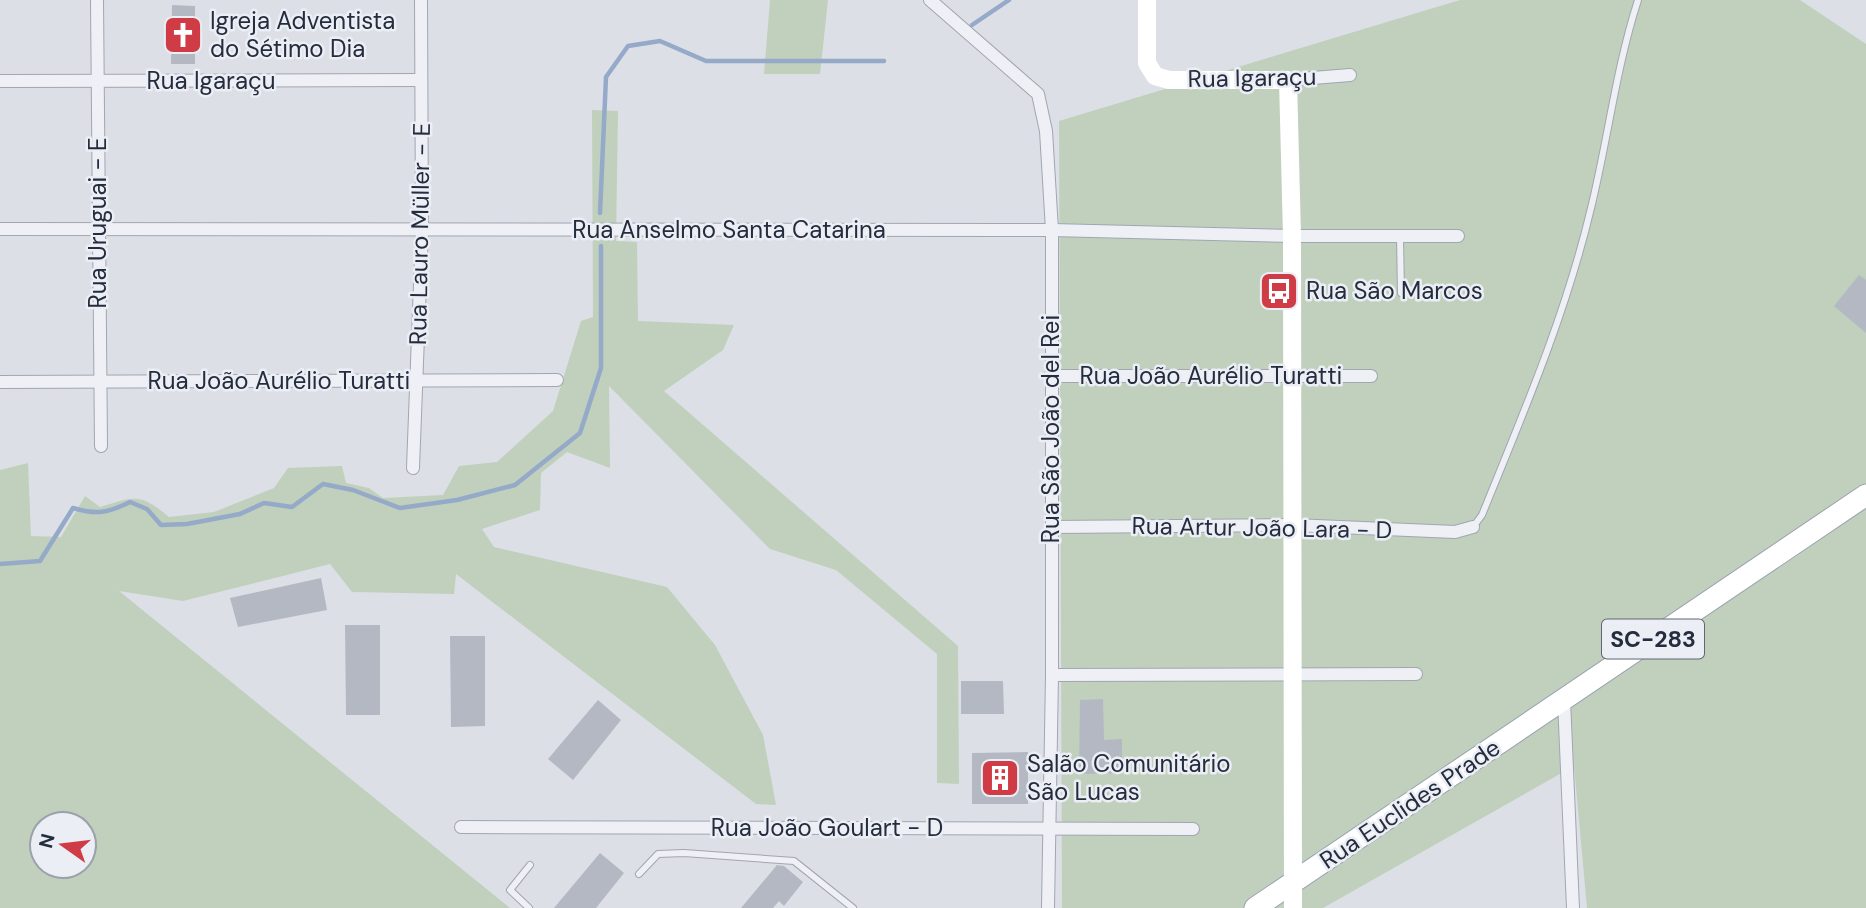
<svg xmlns="http://www.w3.org/2000/svg" width="1866" height="908" viewBox="0 0 1866 908" font-family="'DM Sans',sans-serif">
	<rect width="100%" height="100%" fill="#dcdfe6"/>
	<g fill="#c0d0bd" fill-rule="evenodd">
		<polygon points="770,0 828,0 820,74 764,74"/>
		<polygon points="1460,0 1800,0 1866,44 1866,908 1587,908 1574,766 1323,908 1062,908 1059,121"/>
		<path d="M592 110 618 111 616 241 637 242 638 321 734 325 723 350 664 391 958 646 959 784 937 783V654L836 570 770 549 609 386 610 468 567 452 541 473 540 510 482 529 494 547 667 587 715 645 763 735 776 805 756 804 456 574 454 594 352 592 330 564 183 601 119 591 510 908H0V470L28 463 31 536 61 537 85 496 100 507C136 496 140 493 169 517L214 512 274 488 288 468 342 466 346 483 369 488 383 498 443 495 459 466 497 462 553 411 581 321 593 317ZM42 824H84V866H42Z"/>
	</g>
	<g fill="none" stroke-linecap="round" stroke-linejoin="round">
		<g stroke="#95a9c8" stroke-width="4.5">
			<polyline points="972,25 1009,0"/>
			<polyline points="600,213 606,77 628,46 660,41 706,61 884,61"/>
			<path d="M0 564 40 561 73 508C96 515 108 513 130 502L147 509 161 525 187 524 240 514 264 503 292 507 323 484 353 490 400 508 457 500 515 485 580 433 601 368V246"/>
		</g>
	</g>
	<g fill="#b3b8c3">
		<polygon points="172,5 195,6 195,64 171,64"/>
		<polygon points="1859,275 1866,280 1866,333 1834,306"/>
		<polygon points="321,578 327,610 238,627 230,598"/>
		<polygon points="345,625 380,625 380,715 346,715"/>
		<polygon points="450,636 485,636 485,726 451,727"/>
		<polygon points="961,681 1003,681 1004,714 961,714"/>
		<polygon points="1103,699 1104,740 1122,739 1122,773 1079,774 1080,700"/>
		<polygon points="598,700 621,720 573,780 548,759"/>
		<polygon points="1028,752 1028,804 972,804 972,753"/>
		<polygon points="600,853 624,873 596,908 554,908"/>
		<polygon points="777,865 784,866 803,882 784,906 779,901 773,908 741,908"/>
	</g>
	<g fill="none" stroke-linecap="round" stroke-linejoin="round">
		<g stroke="#a1a6b0" stroke-width="8">
			<g id="lane">
				<polyline points="1400,236 1401,293"/>
				<path d="M1473 527 1482 515C1523 414 1566 314 1591 208 1608 139 1616 68 1638 0"/>
				<polyline points="639,874 658,854 684,853 794,861 853,908"/>
				<polyline points="529,908 510,890 530,865"/>
			</g>
		</g>
		<g stroke="#a1a6b0" stroke-width="14">
			<g id="street">
				<polyline points="97,0 101,446"/>
				<polyline points="930,0 1038,94 1046,131 1052,230 1052,675 1048,908"/>
				<polyline points="1288,80 1350,75"/>
				<polyline points="0,81 421,80"/>
				<polyline points="0,229 1052,230 1292,236 1458,236"/>
				<polyline points="1050,376 1371,376"/>
				<polyline points="0,382 557,380"/>
				<polyline points="413,468 422,231 421,0"/>
				<polyline points="1051,527 1293,525 1455,532 1473,527"/>
				<polyline points="1052,675 1416,674"/>
				<polyline points="1564,700 1573,908"/>
				<polyline points="461,827 1193,829"/>
			</g>
		</g>
		<g stroke="#9ba2b2" stroke-width="23">
			<polyline id="primary" points="1255,908 1866,495"/>
		</g>
		<use href="#lane" stroke="#eef0f5" stroke-width="6"/>
		<use href="#street" stroke="#eef0f5" stroke-width="12"/>
		<polyline stroke="#fff" stroke-width="18" points="1147,0 1147,63 1155,76 1169,80 1288,80 1292,236 1293,908"/>
		<use href="#primary" stroke="#fff" stroke-width="21"/>
	</g>
	<defs>
		<g id="church-square" transform="scale(2.0125)"><rect x="-9" y="-9" width="18" height="18" rx="4" fill="#d03c45" stroke="#ebeef4"/><path d="M-1.2-6h2.4v3.5h3.3v2.4h-3.3V6h-2.4V-.1h-3.3v-2.4h3.3Z" fill="#fff"/></g>
		<g id="bus-square" transform="scale(2.0125)"><rect x="-9" y="-9" width="18" height="18" rx="4" fill="#d03c45" stroke="#ebeef4"/><path d="M-5-6H5V4H4V6H2V4H-2V6H-4V4H-5ZM-3.5-4V0h7V-4ZM-3.5 1.2v1.5H-2V1.2ZM2 1.2v1.5H3.5V1.2Z" fill="#fff"/></g>
		<g id="building-square" transform="scale(2.0125)"><rect x="-9" y="-9" width="18" height="18" rx="4" fill="#d03c45" stroke="#ebeef4"/><path d="M-4-6H4V6H1V3H-1V6H-4ZM-2.5-4.3h1.7v1.8h-1.7ZM.8-4.3h1.7v1.8H.8ZM-2.5-1h1.7V.8h-1.7ZM.8-1h1.7V.8H.8Z" fill="#fff"/></g>
	</defs>
	<g fill-rule="evenodd">
		<use href="#church-square" x="183" y="35"/>
		<use href="#bus-square" x="1279" y="291"/>
		<use href="#building-square" x="1000" y="778"/>
	</g>
	<g text-anchor="middle" stroke-width="5" stroke-linejoin="round" paint-order="stroke">
		<rect fill="#ebeef4" stroke="#606674" stroke-width="2" x="1602" y="619.5" width="102" height="39" rx="5"/>
		<g font-size="23" font-weight="bold" fill="#252c3d">
			<text x="1653" y="647">SC-283</text>
		</g>
		<g font-size="24" fill="#252c3d" stroke="#ebeef4" text-anchor="start">
			<text x="210" y="29">Igreja Adventista<tspan x="210" dy="28">do Sétimo Dia</tspan></text>
			<text x="1306" y="299">Rua São Marcos</text>
			<text x="1027" y="772">Salão Comunitário<tspan x="1027" dy="28">São Lucas</tspan></text>
		</g>
		<g font-size="24" fill="#252c3d" stroke="#ebeef4">
			<text transform="translate(1252 78) rotate(-1)" y="8">Rua Igaraçu</text>
			<text x="211" y="89">Rua Igaraçu</text>
			<text transform="translate(98 223) rotate(-90)" y="8">Rua Uruguai - E</text>
			<text x="729" y="238">Rua Anselmo Santa Catarina</text>
			<text transform="translate(420 234) rotate(-89)" y="8">Rua Lauro Müller - E</text>
			<text x="1211" y="384">Rua João Aurélio Turatti</text>
			<text x="279" y="389">Rua João Aurélio Turatti</text>
			<text transform="translate(1051 429) rotate(-90)" y="8">Rua São João del Rei</text>
			<text transform="translate(1262 528) rotate(1)" y="8">Rua Artur João Lara - D</text>
			<text transform="translate(1410 804) rotate(-34)" y="8">Rua Euclides Prade</text>
			<text x="827" y="836">Rua João Goulart - D</text>
		</g>
	</g>
	<g transform="translate(63 845) rotate(284)"><circle r="33" fill="#ebeef4" stroke="#9ca0ab" stroke-width="2"/>
	<path d="M0-5L12 26L0 18L-12 26Z" fill="#d03c45"/>
	<text y="-10" font-size="19" font-weight="bold" text-anchor="middle" fill="#252c3d">N</text>
	</g>
</svg>
